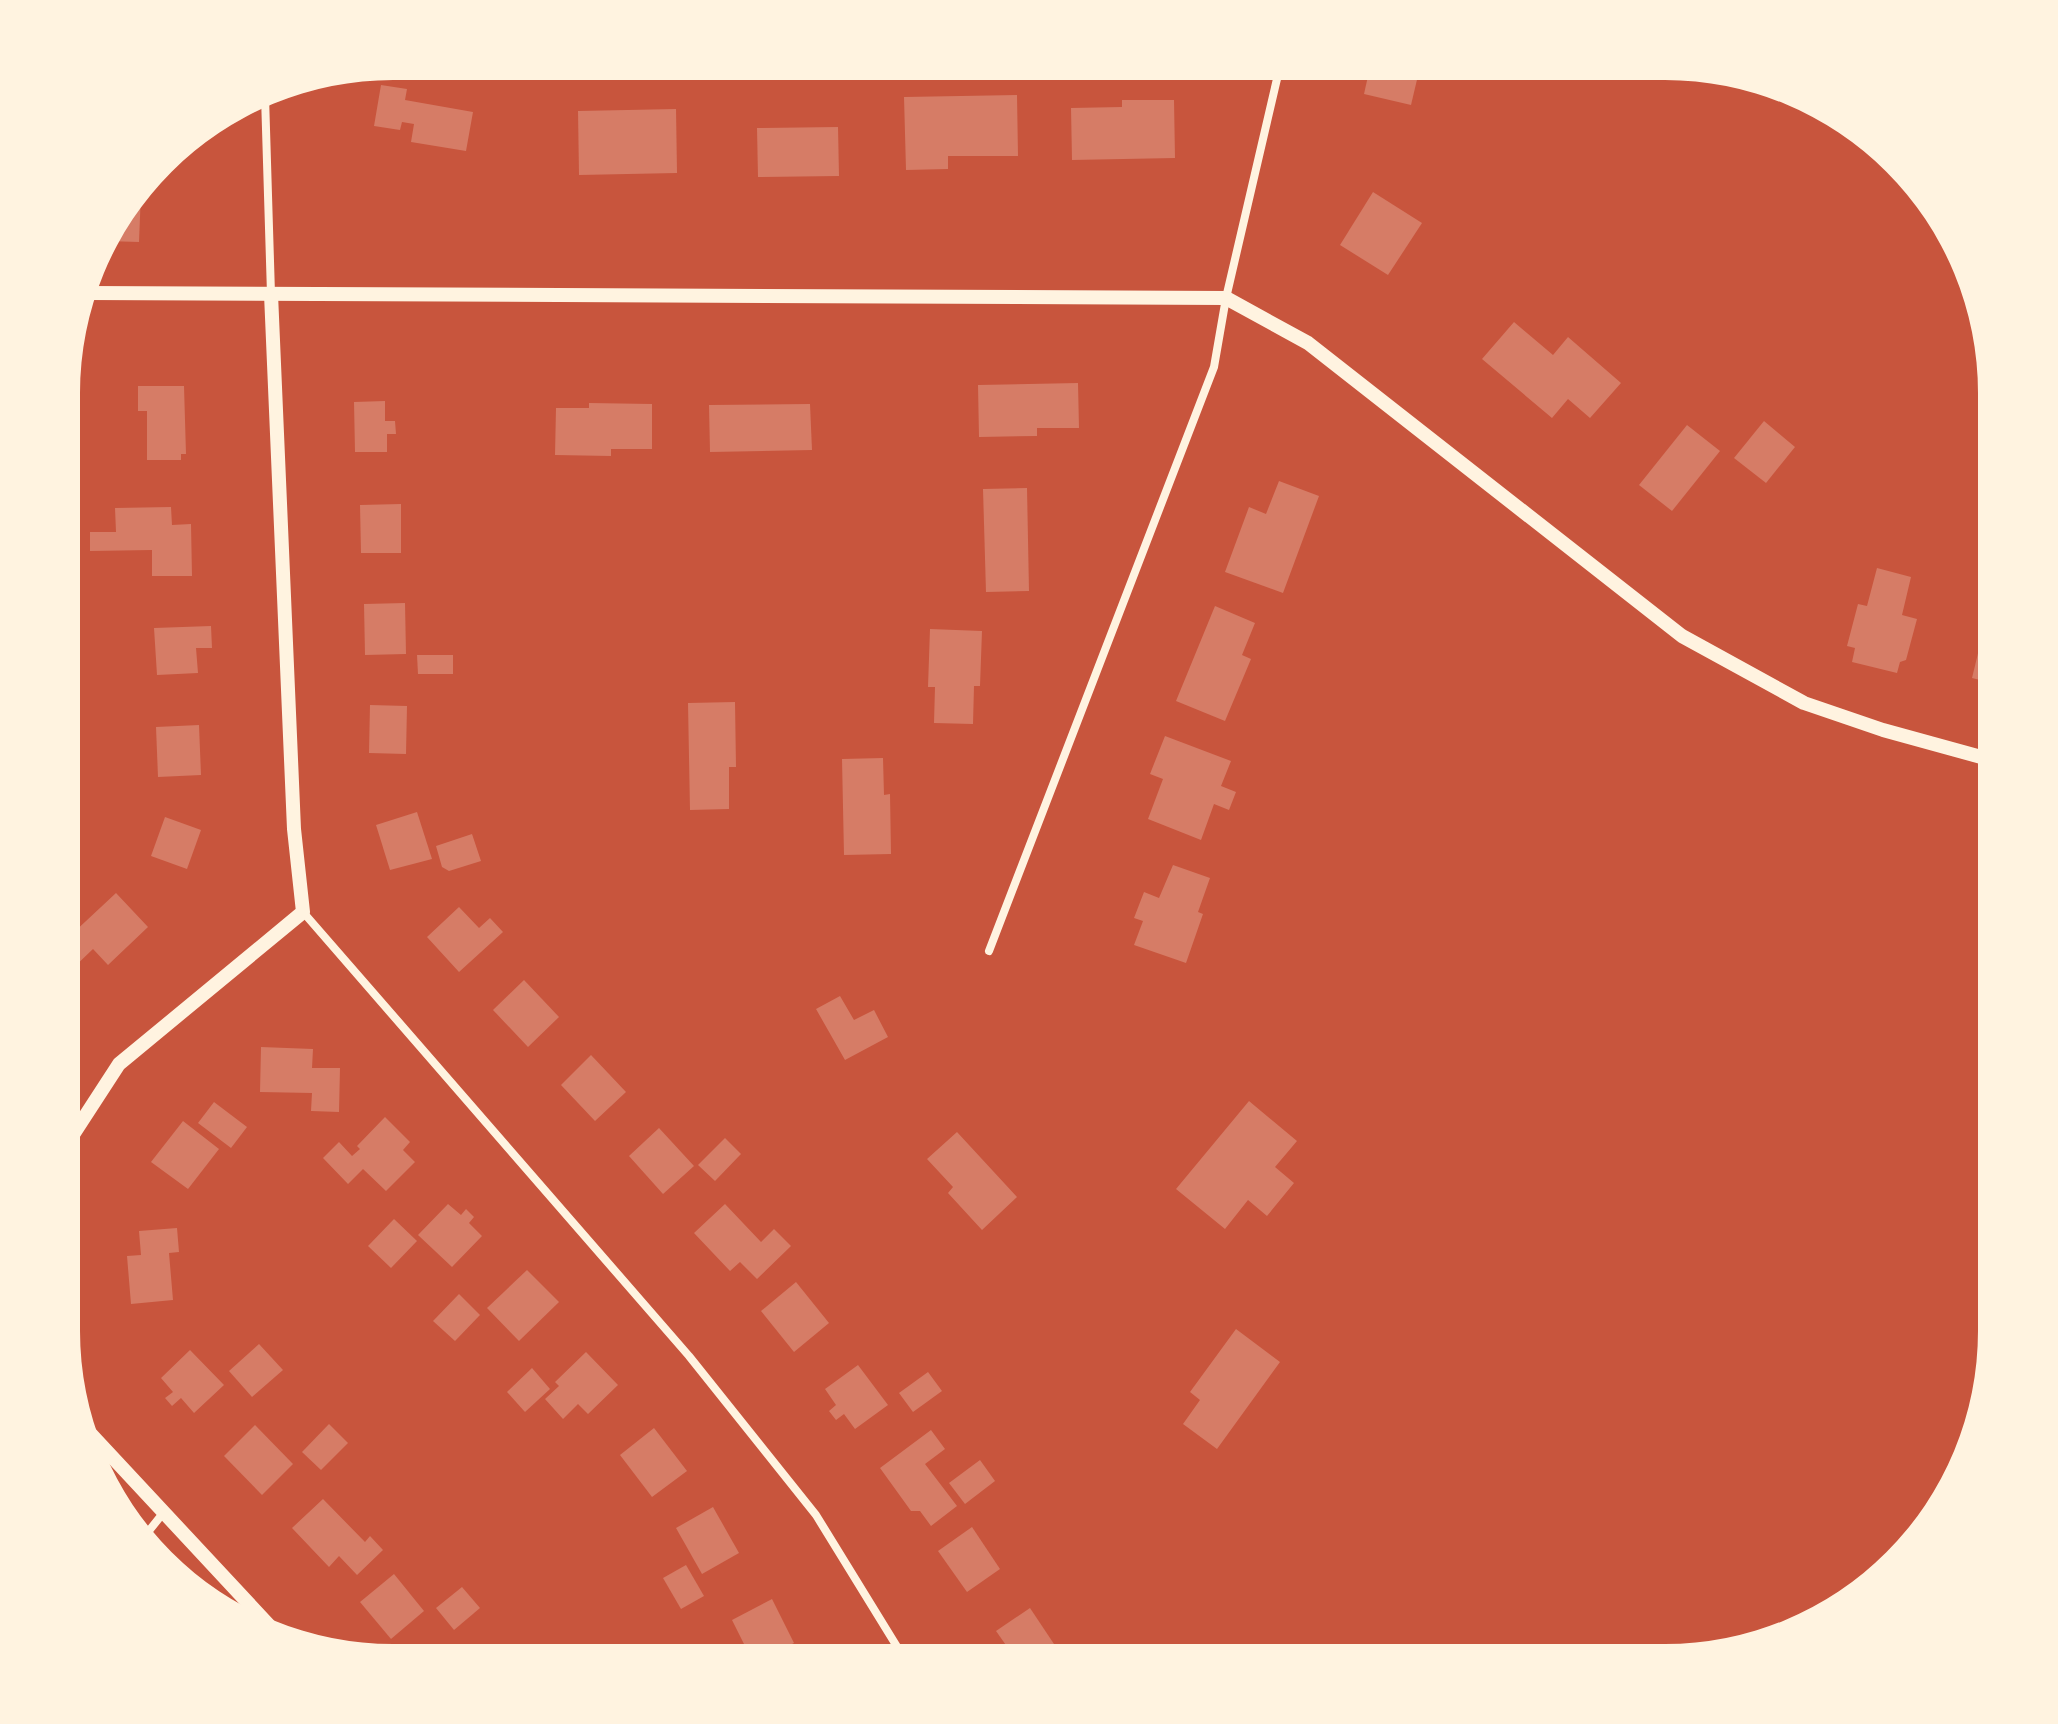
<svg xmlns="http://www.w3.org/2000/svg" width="2058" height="1724" viewBox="0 0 2058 1724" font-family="Poppins,sans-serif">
	<rect width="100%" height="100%" fill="#c8553d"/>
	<g fill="#d67c66">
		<polygon points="1370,67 1420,67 1411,105 1364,94"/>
		<polygon points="381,85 407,89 405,100 473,112 466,151 411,142 414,124 402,122 400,130 374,126"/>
		<polygon points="1017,95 1018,156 948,156 948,169 906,170 904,97"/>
		<polygon points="1122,100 1174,100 1175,158 1072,160 1071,108 1122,107"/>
		<polygon points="676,109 677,173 579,175 578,111"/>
		<polygon points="838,127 839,176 758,177 757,128"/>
		<polygon points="141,192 139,242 106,241 110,230"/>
		<polygon points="1373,192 1422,223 1388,275 1340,245"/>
		<polygon points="1514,322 1553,355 1568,337 1621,383 1590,418 1568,399 1552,418 1482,359"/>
		<polygon points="1078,383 1079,428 1037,428 1037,436 979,437 978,385"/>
		<polygon points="138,386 184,386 186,454 181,454 181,460 147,460 147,411 138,411"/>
		<polygon points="385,401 385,421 395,421 396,434 387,434 387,452 355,452 354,402"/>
		<polygon points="589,403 652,404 652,449 611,449 611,456 555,455 556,408 589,408"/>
		<polygon points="810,404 812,450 710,452 709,405"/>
		<polygon points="1764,421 1795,447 1766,483 1734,458"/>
		<polygon points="1687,425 1720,451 1672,511 1639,485"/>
		<polygon points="1279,481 1319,496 1283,593 1225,572 1249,507 1266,514"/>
		<polygon points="1027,488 1029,591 986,592 983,489"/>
		<polygon points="401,504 401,553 361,553 360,505"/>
		<polygon points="171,507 172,525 191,524 192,576 152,576 152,550 90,551 90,532 116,532 115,508"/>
		<polygon points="1877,568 1911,577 1902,615 1917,619 1906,660 1900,662 1897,673 1852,662 1855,648 1847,646 1858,604 1867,606"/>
		<polygon points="405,603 406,654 365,655 364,604"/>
		<polygon points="1215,606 1255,623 1242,655 1251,659 1225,721 1176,701"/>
		<polygon points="211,626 212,648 196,648 198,673 157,675 154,628"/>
		<polygon points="930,629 982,631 980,686 974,686 973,724 934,723 935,687 928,687"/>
		<polygon points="1981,641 1992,644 1992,683 1972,678"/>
		<polygon points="417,655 453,655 453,674 418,674"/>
		<polygon points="735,702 736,767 729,767 729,809 690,810 688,703"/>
		<polygon points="370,705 407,706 406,754 369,753"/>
		<polygon points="199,725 201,775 158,777 156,727"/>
		<polygon points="1165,736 1231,761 1221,786 1236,792 1229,810 1214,804 1201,840 1148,819 1163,779 1150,774"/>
		<polygon points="883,758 884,795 890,794 891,854 844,855 842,759"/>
		<polygon points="417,812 432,859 390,870 376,825"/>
		<polygon points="165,817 201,830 187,869 151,856"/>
		<polygon points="472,834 481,861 449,871 442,867 436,846"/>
		<polygon points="1173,865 1210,878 1198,912 1203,914 1186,963 1134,945 1143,921 1134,918 1144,892 1159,898"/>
		<polygon points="116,893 148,927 108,965 93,949 70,971 68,969 68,932 71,935"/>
		<polygon points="459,907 479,928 490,918 503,932 459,972 427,937"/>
		<polygon points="524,980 559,1017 528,1047 493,1010"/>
		<polygon points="840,996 854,1020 874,1010 888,1037 845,1060 816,1009"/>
		<polygon points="261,1047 313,1049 312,1068 340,1068 339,1112 311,1111 312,1093 260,1092"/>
		<polygon points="591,1055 626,1092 595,1121 561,1085"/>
		<polygon points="1249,1101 1297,1141 1275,1167 1294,1183 1267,1216 1248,1200 1225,1229 1176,1189"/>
		<polygon points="214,1102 247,1127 231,1148 198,1123"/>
		<polygon points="385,1117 410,1142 403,1150 415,1162 386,1191 363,1169 348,1184 323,1158 339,1142 352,1156 360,1149 357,1146"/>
		<polygon points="183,1121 219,1149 188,1189 151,1162"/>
		<polygon points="659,1128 694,1166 663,1194 629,1156"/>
		<polygon points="957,1132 1017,1197 982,1230 948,1193 953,1187 927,1159"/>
		<polygon points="725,1138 741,1154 715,1181 698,1165"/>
		<polygon points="448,1204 461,1215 466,1209 474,1217 469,1223 482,1236 452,1267 418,1235"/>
		<polygon points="725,1204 761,1242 774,1229 791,1246 757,1279 740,1262 730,1271 694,1233"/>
		<polygon points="394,1219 417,1241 391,1268 368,1246"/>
		<polygon points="177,1228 179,1252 169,1253 173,1300 131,1304 127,1256 141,1255 139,1231"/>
		<polygon points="527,1270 559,1302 519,1341 487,1308"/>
		<polygon points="796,1282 829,1323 794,1352 761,1311"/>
		<polygon points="459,1294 480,1315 455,1341 433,1321"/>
		<polygon points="1236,1329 1280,1362 1217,1449 1183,1424 1200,1400 1190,1392"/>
		<polygon points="259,1344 283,1370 252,1397 229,1371"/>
		<polygon points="190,1350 224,1385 194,1413 181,1398 172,1406 165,1398 173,1392 161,1378"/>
		<polygon points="586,1352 618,1385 588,1414 578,1404 563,1419 545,1399 559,1386 555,1382"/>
		<polygon points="858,1365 888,1405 855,1429 844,1414 836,1420 829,1411 836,1405 825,1389"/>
		<polygon points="532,1368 550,1389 525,1412 507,1392"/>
		<polygon points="928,1372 942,1391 913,1412 899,1393"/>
		<polygon points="329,1424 348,1443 321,1470 302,1452"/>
		<polygon points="255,1425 293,1464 262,1495 224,1456"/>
		<polygon points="654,1428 687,1471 652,1497 620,1455"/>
		<polygon points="931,1430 945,1449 925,1464 957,1506 931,1526 920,1511 911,1511 880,1468"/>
		<polygon points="980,1460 995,1481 965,1504 949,1483"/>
		<polygon points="323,1499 365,1542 370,1536 383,1550 357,1575 339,1556 329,1567 292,1528"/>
		<polygon points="713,1507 739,1553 702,1574 676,1528"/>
		<polygon points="972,1527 1000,1569 967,1592 938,1551"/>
		<polygon points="686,1565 704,1596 681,1609 663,1578"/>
		<polygon points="394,1574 424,1611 391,1639 360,1602"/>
		<polygon points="462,1587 480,1608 454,1630 436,1608"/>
		<polygon points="772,1599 794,1643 766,1658 751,1658 732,1620"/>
		<polygon points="1030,1608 1060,1653 1052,1658 1015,1658 996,1631"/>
	</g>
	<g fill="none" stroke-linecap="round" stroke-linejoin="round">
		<g stroke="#fff3e0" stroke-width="8">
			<polyline points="265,96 271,294"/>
			<polyline points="303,912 689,1356 816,1515 904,1658"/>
			<polyline points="989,951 1214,367 1226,298 1280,66"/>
			<polyline points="144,1537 164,1512"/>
		</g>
		<g stroke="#fff3e0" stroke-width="14">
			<polyline points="88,293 1226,298 1308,343 1682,636 1804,703 1883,730 1992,760"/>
			<polyline points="67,1144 119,1064 303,912 294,829 271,294"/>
			<polyline points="88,1431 278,1635"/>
		</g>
	</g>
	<path d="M0 0H2058V1724H0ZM393 80H1665A313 313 0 0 1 1978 393V1331A313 313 0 0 1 1665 1644H393A313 313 0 0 1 80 1331V393A313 313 0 0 1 393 80Z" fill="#fff3e0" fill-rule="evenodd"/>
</svg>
